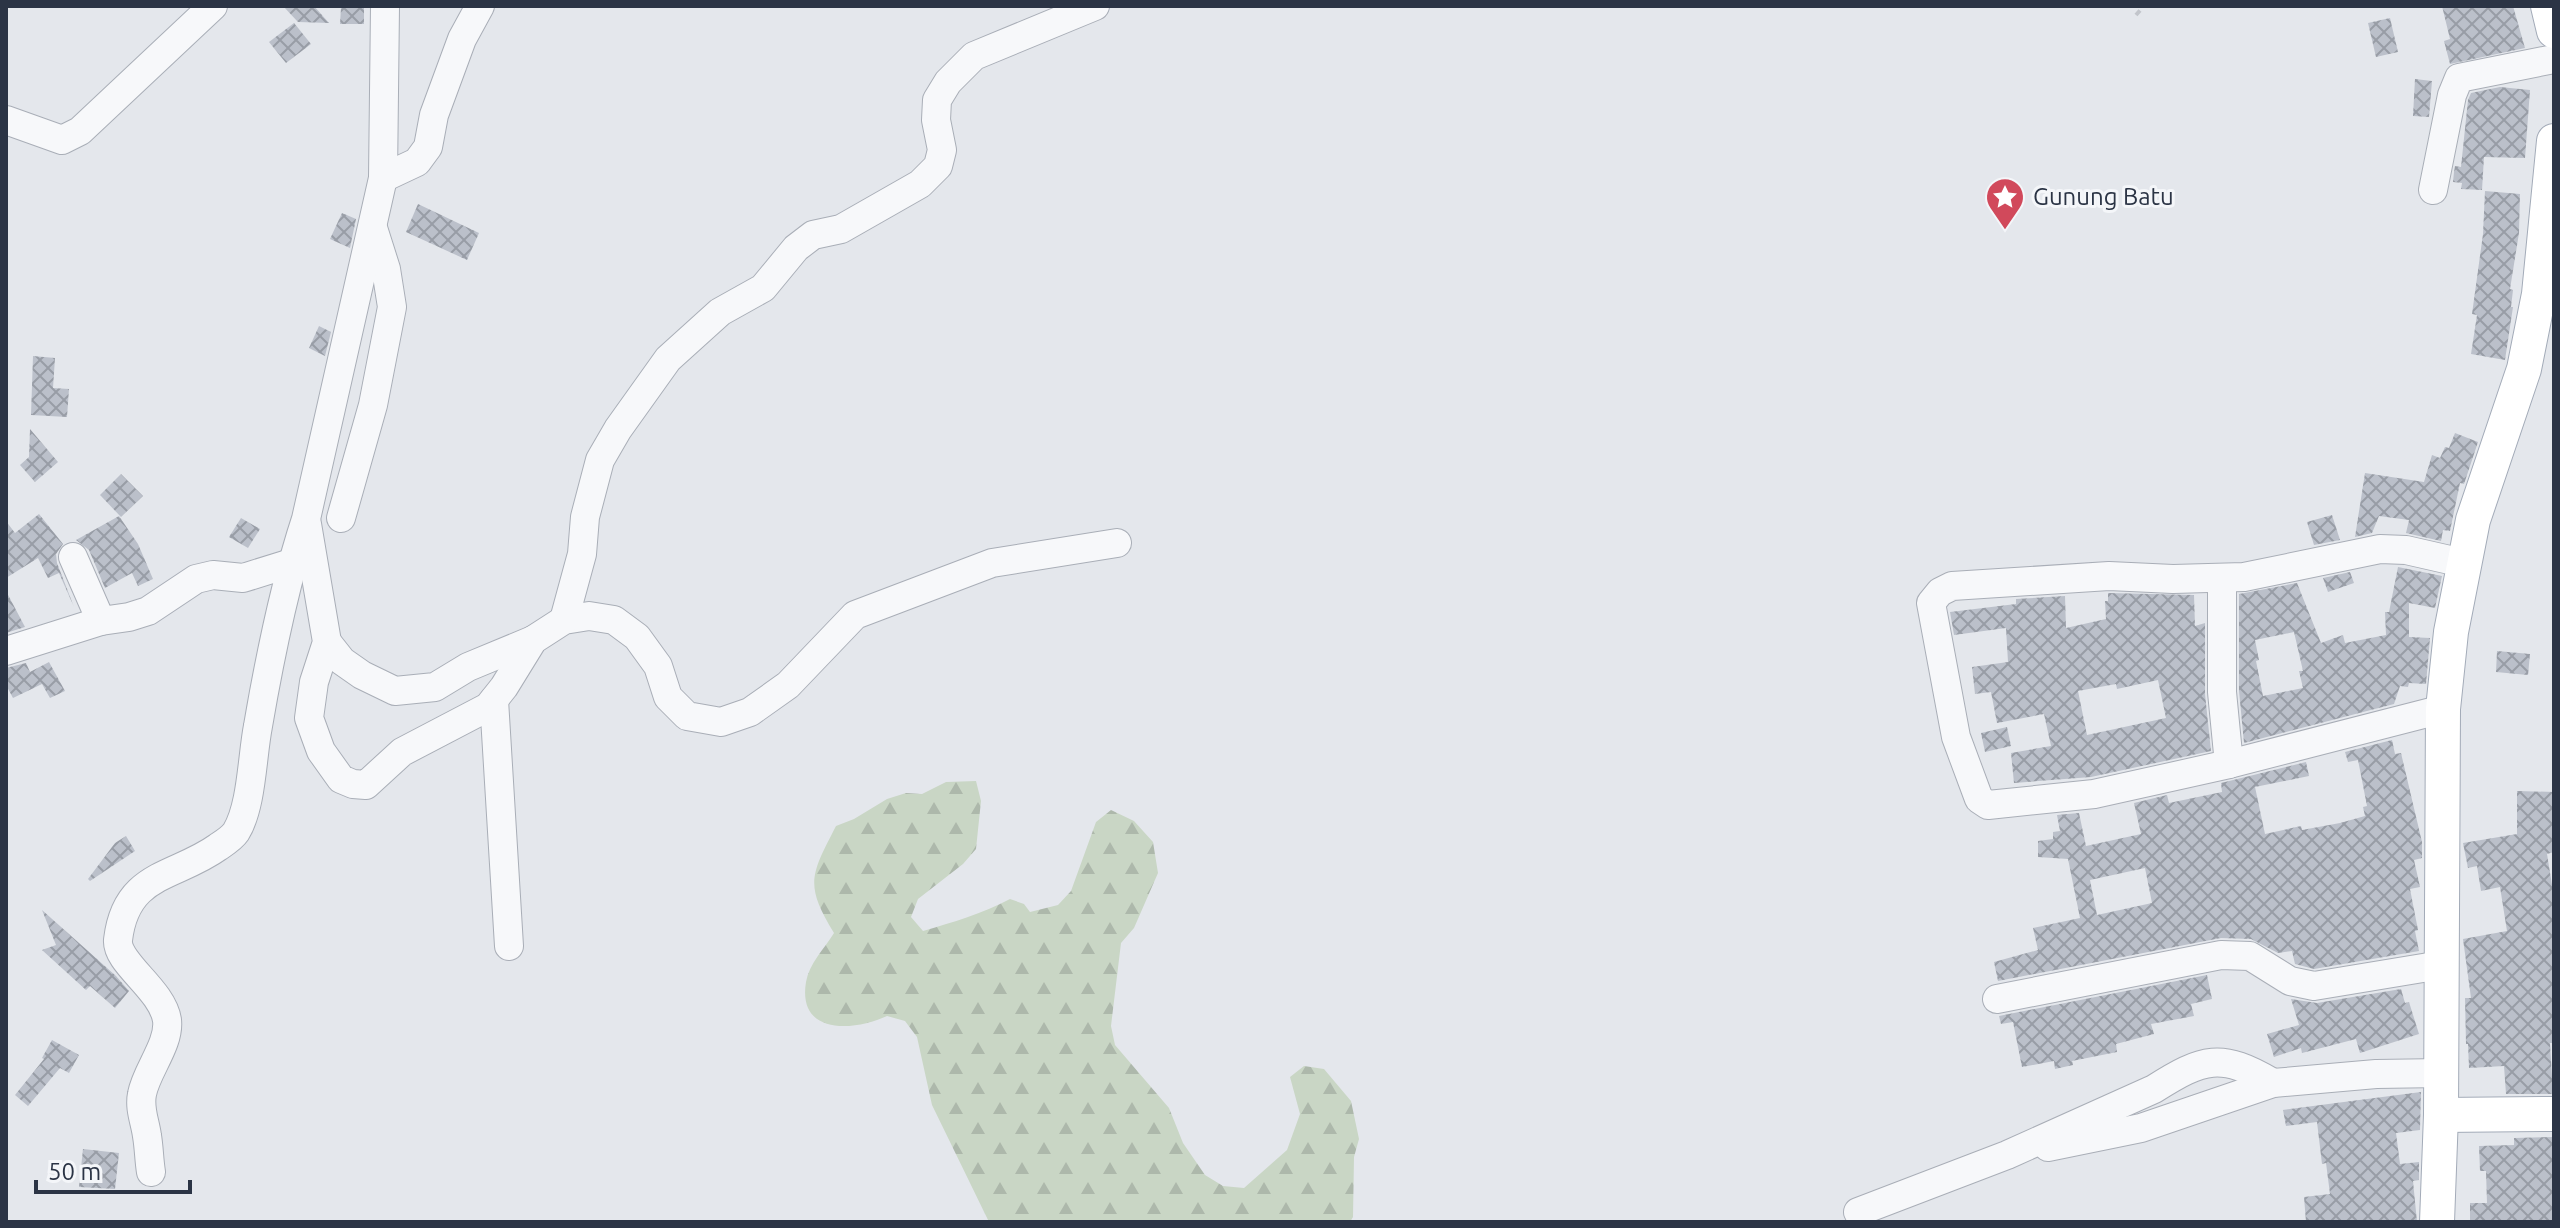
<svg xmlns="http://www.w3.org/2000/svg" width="2560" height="1228" viewBox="0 0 2560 1228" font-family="Ubuntu,sans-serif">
	<defs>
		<pattern id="forest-firs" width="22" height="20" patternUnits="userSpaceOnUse" patternTransform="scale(2)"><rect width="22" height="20" fill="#c9d6c5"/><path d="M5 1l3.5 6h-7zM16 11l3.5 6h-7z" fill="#adb8ab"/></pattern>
		<pattern id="building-cross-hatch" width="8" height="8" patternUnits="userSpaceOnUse" patternTransform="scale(2)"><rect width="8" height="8" fill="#bbc0ca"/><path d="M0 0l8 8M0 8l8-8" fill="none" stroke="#989da6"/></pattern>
	</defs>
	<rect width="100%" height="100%" fill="#e4e7ec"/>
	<path fill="url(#forest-firs)" d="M976 781 981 801 976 849 963 864 918 899 911 917 923 931C953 922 982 914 1010 899L1024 904 1030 912 1058 905 1071 891 1096 822 1111 810 1134 821 1153 842 1158 873 1134 928 1121 943 1111 1026 1115 1045 1169 1108 1183 1143 1205 1175 1223 1186 1244 1188 1287 1150 1300 1114 1290 1077 1304 1066 1324 1069 1351 1101 1359 1139 1354 1157 1353 1217 1350 1222H989L932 1105 917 1037 905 1021 887 1016C855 1031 797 1036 806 982 809 964 824 949 834 933 804 884 811 875 836 826L854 819 887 799 906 793 922 794 946 782Z"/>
	<g fill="url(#building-cross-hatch)" fill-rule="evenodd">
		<polygon points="283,6 314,6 329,23 298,22"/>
		<polygon points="2442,6 2513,6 2525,48 2450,64 2444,41 2450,39"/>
		<polygon points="341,8 364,8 364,24 340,24"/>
		<polygon points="2390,18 2398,52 2376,57 2368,23"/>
		<polygon points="294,23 311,44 286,63 269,42"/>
		<polygon points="2415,79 2432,81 2429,117 2413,116"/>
		<polygon points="2500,87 2530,90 2525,158 2484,157 2482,190 2461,189 2462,183 2453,182 2454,172 2455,166 2461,167 2468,100 2471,93"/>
		<polygon points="2485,191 2520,194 2519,233 2510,289 2513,290 2511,307 2513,307 2505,360 2471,354 2477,315 2472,314 2483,234"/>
		<polygon points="418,204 479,233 467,260 406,232"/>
		<polygon points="342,213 356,219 350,248 330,239"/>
		<polygon points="319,326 331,332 325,356 309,348"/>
		<polygon points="33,356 55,358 53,388 69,389 67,417 31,415"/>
		<polygon points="30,429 58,462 35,482 20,465 29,457"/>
		<polygon points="2455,433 2478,442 2464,484 2460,483 2450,531 2443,530 2441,541 2406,533 2409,520 2379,516 2372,533 2355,537 2365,473 2424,482 2432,455 2440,458 2445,447 2449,448"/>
		<polygon points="121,474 143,496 121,517 100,495"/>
		<polygon points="39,514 63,544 56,554 57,563 74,607 59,573 48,578 38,558 6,578 6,521 15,533"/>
		<polygon points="2332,515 2340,540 2314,545 2307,522"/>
		<polygon points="119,516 138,544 153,579 138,586 132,573 105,588 89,550 76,540"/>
		<polygon points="241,518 260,529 248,548 229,537"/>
		<path d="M2398 567 2442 576 2435 608 2409 603V637L2430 638 2426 684 2409 683 2408 687 2400 686 2394 704 2244 743 2239 691V594L2297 583 2321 643 2343 635 2345 643 2386 635 2385 612H2389ZM2294 632 2303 671H2299L2303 688 2263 696 2256 661 2259 660 2255 640Z"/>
		<polygon points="2350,572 2354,583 2328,592 2323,578"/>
		<polygon points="6,591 25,627 6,633"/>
		<path d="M2108 593 2194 595 2195 626 2205 623V694L2211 751 2091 777 2014 783 2011 753 2051 746 2044 714 1997 723 1991 692 1975 694 1972 667 2008 662 2006 628 1954 635 1950 612 2016 604V599L2065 596 2066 628 2106 619 2105 601H2108ZM2158 680 2166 718 2087 735 2078 691 2116 684 2117 689Z"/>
		<polygon points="2497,651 2530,654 2528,675 2496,672"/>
		<polygon points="49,662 65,691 50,698 42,684 13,698 6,685 6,668 26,663 30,672"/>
		<polygon points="2007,727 2011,746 1985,752 1981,733"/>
		<path d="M2392 740 2395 754 2401 753 2422 842V858L2414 860 2420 887 2410 889 2418 930 2415 931 2419 951 2314 969 2295 964 2292 951 2278 953 2251 939 2221 938 1998 981 1994 962 2038 950 2033 928 2080 918 2068 859 2038 857V841L2053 839V832L2060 831 2057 815 2079 813 2086 846 2141 834 2134 803 2167 795 2169 803 2222 792 2221 783 2306 762 2309 776 2255 787 2265 834 2301 826 2302 830 2340 823 2365 816 2363 807 2367 806 2358 760 2348 762 2345 752ZM2145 868 2152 903 2097 915 2090 880Z"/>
		<polygon points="2517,791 2554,792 2554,852 2547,854 2552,885 2554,885 2554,1043 2550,1043 2553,1094 2506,1094 2504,1066 2469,1068 2468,1044 2466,1044 2465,998 2471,998 2463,939 2507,931 2500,887 2481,891 2477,866 2468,868 2463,843 2517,834"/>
		<polygon points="126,836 135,851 90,881 88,879 115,843"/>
		<polygon points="42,910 116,976 129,991 115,1008 90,986 86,990 42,950 56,945"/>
		<polygon points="2207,975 2212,999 2191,1004 2194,1016 2151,1024 2154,1034 2116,1044 2117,1052 2072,1061 2073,1065 2055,1069 2054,1061 2022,1067 2013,1022 2001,1024 1999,1016"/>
		<polygon points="2401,989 2405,1003 2409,1002 2419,1034 2360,1053 2356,1039 2302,1053 2301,1048 2274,1057 2267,1034 2299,1025 2291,999 2317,1003"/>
		<polygon points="52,1040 79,1055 69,1073 60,1068 28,1106 15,1095 44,1059 42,1058"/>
		<polygon points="2421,1092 2420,1130 2396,1133 2400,1164 2419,1162 2419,1180 2413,1181 2417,1222 2306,1222 2304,1197 2330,1194 2326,1163 2322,1164 2317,1122 2286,1126 2283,1110"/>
		<polygon points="2554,1137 2554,1220 2470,1220 2470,1203 2487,1203 2486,1171 2480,1171 2479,1146 2514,1145 2514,1138"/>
		<polygon points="83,1149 119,1153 115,1189 79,1187"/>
	</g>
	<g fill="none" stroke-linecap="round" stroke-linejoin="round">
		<g stroke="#a9aeb7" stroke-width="30">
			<g id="minor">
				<polyline points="6,120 62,140 80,131 213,6"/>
				<polyline points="383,178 417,162 428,147 434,115 462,39 480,6"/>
				<polyline points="2433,190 2452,95 2459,78 2554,59"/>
				<polyline points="341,518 373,405 392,307 386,269 373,228"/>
				<polyline points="307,524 327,642 314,682 309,718 321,751 341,779 353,784 366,785 402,752 488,707 504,687 533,640 564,620 589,616 614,620 637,637 658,666 668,697 687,716 721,722 750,712 788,685 855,615 992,563 1117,543"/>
				<polyline points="73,557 101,621"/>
				<polyline points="2222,578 2222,692 2229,764"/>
				<polyline points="564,620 582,554 585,517 600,460 618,429 668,359 720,312 763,288 796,248 813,235 841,229 920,184 938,166 942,150 936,120 937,100 948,82 974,56 1095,6"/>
				<polyline points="327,642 342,661 362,675 395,691 435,687 468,667 533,640"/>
				<polyline points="6,651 101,621 129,617 148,611 196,579 213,575 243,578 291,563"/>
				<polyline points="494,700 509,946"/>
				<polyline points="2443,709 2229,764 2094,794 1988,805 1979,799 1956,737 1931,603 1940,592 1952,586 2109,576 2173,579 2244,577 2380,549 2406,550 2463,563"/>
				<polyline points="1997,999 2221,955 2250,956 2290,981 2314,986 2441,965"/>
				<polyline points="2048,1147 2141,1128 2273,1083 2376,1074 2442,1073"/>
				<path d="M151 1172C149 1160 149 1147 147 1136 145 1121 139 1109 142 1094 146 1071 170 1044 167 1020 162 989 116 963 118 940 126 872 175 878 218 847 224 843 232 838 236 832 252 806 252 756 258 726 270 656 284 586 306 519L383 178 385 6"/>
				<path d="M1858 1212 2007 1155 2154 1089C2203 1058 2221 1052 2273 1083"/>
			</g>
		</g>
		<g stroke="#a3abb8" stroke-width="36">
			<g id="major">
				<polyline points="2548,6 2554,31"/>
				<polyline points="2441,1115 2554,1114"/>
				<polyline points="2437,1222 2441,1115 2443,709 2451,632 2473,520 2524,369 2539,294 2554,141"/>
			</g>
		</g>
		<polyline stroke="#c2c5cb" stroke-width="4" stroke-dasharray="6 6" stroke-linecap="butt" points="2136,15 2144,6"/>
		<use href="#minor" stroke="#f7f8fa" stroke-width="28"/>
		<use href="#major" stroke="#fff" stroke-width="34"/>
	</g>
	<defs>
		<g id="sight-pin" transform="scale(2)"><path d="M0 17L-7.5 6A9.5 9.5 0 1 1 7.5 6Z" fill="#d1495b" stroke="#f4f6f9"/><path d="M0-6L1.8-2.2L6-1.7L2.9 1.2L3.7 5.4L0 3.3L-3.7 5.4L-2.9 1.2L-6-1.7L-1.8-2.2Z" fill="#fff"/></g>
	</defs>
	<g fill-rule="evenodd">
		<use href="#sight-pin" x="2005" y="197"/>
	</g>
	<g text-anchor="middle" stroke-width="6" stroke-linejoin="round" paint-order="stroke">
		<g font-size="24" fill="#2b3445" stroke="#f4f6f9" text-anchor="start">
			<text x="2033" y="205">Gunung Batu</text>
		</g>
	</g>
	<rect width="2560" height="1228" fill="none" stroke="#2b3445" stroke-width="16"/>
	<path d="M36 1180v12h154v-12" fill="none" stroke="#2b3445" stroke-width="4"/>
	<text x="48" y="1180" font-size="24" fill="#2b3445" stroke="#f4f6f9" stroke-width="6" paint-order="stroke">50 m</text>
</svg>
